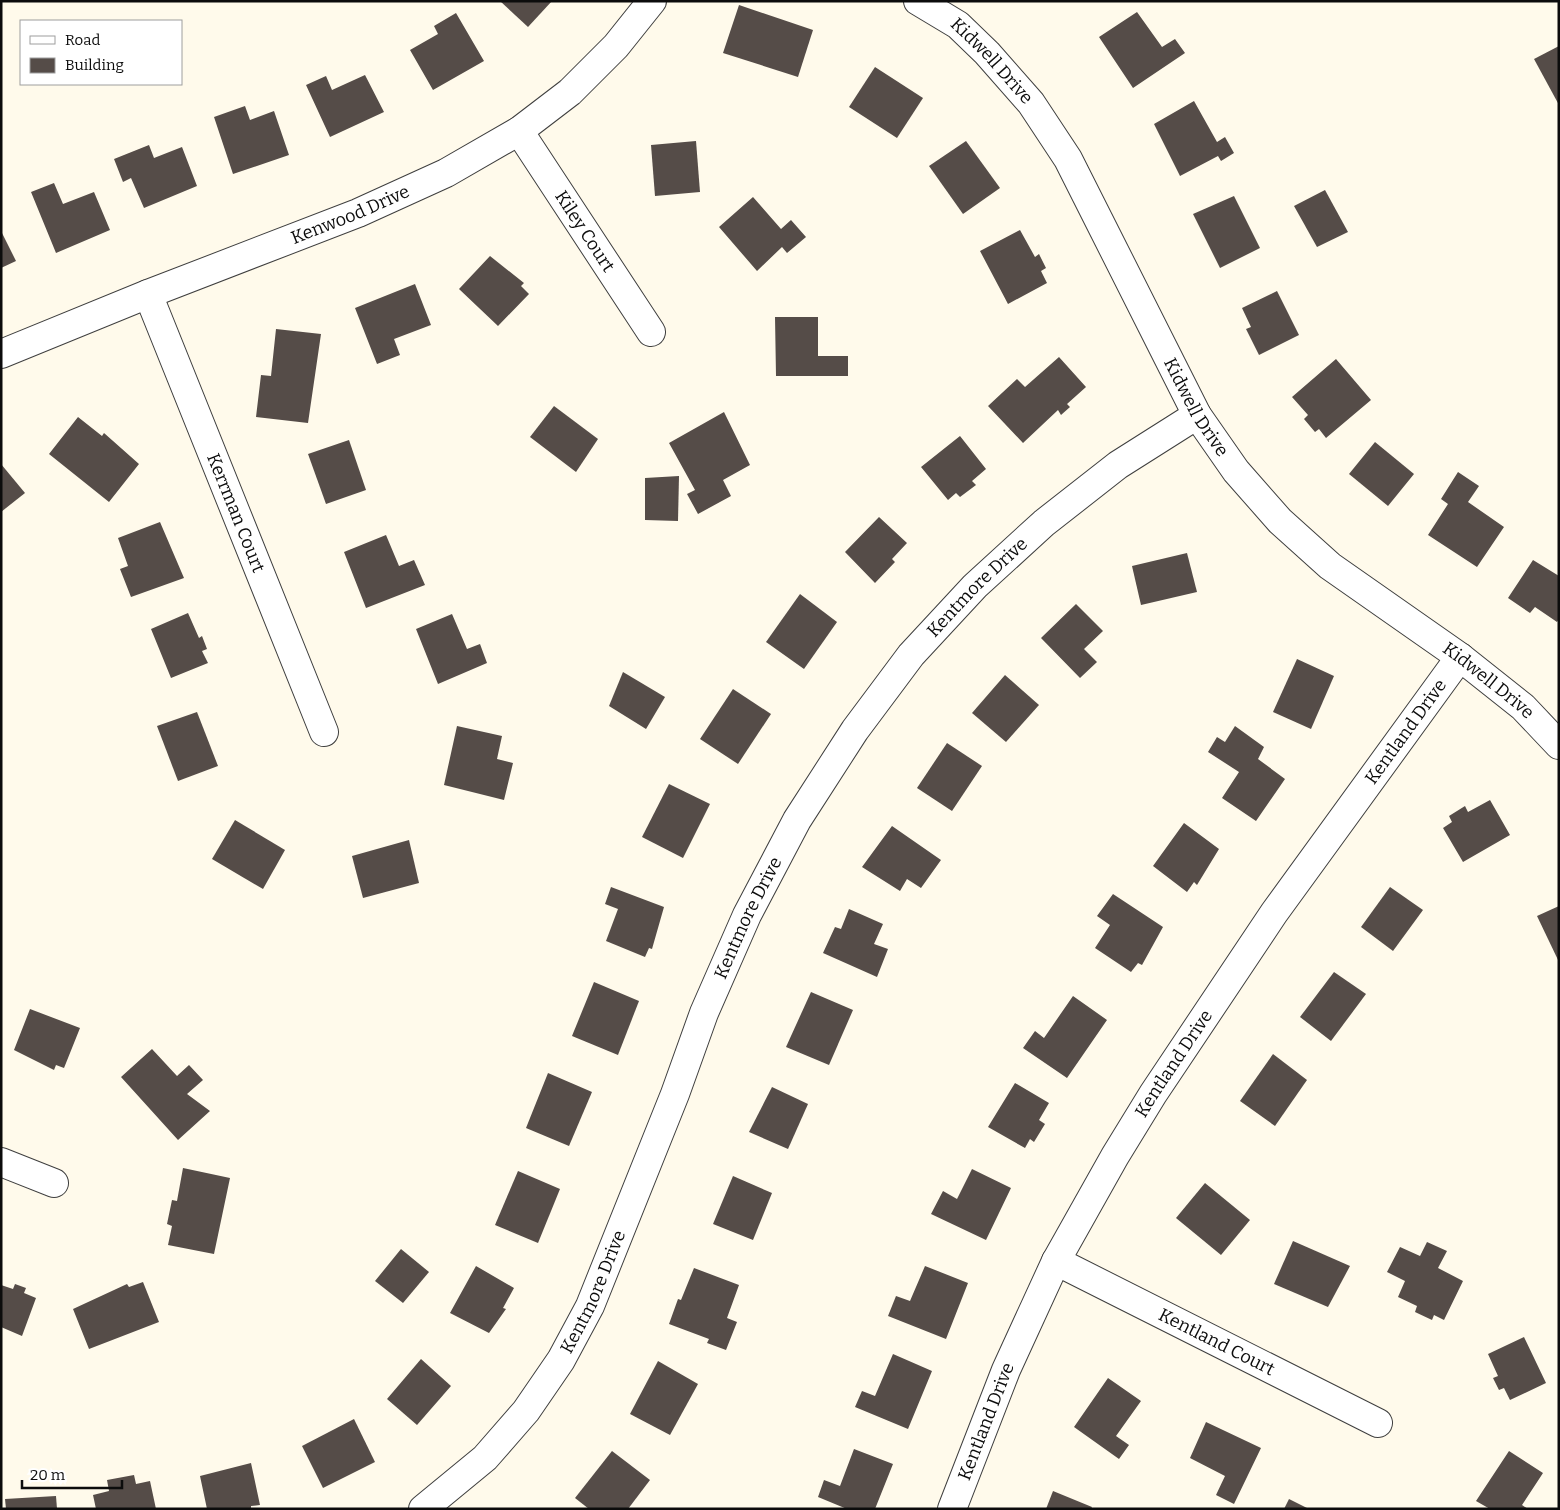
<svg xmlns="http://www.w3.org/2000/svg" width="1560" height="1510" viewBox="0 0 1560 1510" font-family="Bitter,serif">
	<rect width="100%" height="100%" fill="#fffaeb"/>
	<g fill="#554c48">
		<polygon points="500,1 552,1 528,27"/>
		<polygon points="739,5 813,30 798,77 723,53"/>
		<polygon points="1137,12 1162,47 1175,39 1185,53 1133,88 1099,37"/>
		<polygon points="456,13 484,61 433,90 410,50 438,34 434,26"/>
		<polygon points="1559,46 1559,105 1534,59"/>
		<polygon points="875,67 923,98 897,138 849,107"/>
		<polygon points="365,75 384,112 330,137 306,85 326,76 332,90"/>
		<polygon points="1194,101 1217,142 1225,137 1234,153 1221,161 1218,156 1180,176 1154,124"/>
		<polygon points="245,106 250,120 274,111 289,155 233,174 214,117"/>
		<polygon points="696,141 700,192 655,196 651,145"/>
		<polygon points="966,141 1000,188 963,214 929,166"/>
		<polygon points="149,145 154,158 182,147 197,186 144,208 131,178 123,182 114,159"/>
		<polygon points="54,183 63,204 94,192 110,230 56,253 31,192"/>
		<polygon points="1325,190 1348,232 1317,247 1294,206"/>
		<polygon points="1234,196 1260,248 1220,268 1193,214"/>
		<polygon points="753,197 781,229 791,220 806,237 787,253 782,247 757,271 719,227"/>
		<polygon points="1020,230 1035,257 1039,254 1046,268 1041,271 1047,283 1008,304 980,251"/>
		<polygon points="1,231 16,261 1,268"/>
		<polygon points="490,256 524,283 521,286 529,294 498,326 459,289"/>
		<polygon points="415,284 431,325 394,339 400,355 377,364 355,308"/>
		<polygon points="1277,291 1299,335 1259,355 1246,329 1251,327 1242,308"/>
		<polygon points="775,317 818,317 818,356 848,356 848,376 776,376"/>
		<polygon points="276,329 321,334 308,423 256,417 261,375 271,376"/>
		<polygon points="1059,357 1086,387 1067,404 1070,407 1061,415 1058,410 1023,443 988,406 1017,379 1025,387"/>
		<polygon points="1336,359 1371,400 1326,438 1319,429 1315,432 1304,419 1308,415 1292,397"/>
		<polygon points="554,406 598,439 576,472 530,437"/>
		<polygon points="724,412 750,465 723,480 731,496 698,514 687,494 695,490 669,443"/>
		<polygon points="78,417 102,436 104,433 139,464 109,502 49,454"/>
		<polygon points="960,436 986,469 972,481 976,485 960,497 956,493 948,500 921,467"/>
		<polygon points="349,440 366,490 326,504 308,454"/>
		<polygon points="1375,442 1414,474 1388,506 1349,474"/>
		<polygon points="1,464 25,493 1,512"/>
		<polygon points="1458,472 1479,486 1468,502 1504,527 1477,567 1428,535 1448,504 1441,499"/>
		<polygon points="679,476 678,521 645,520 645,478"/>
		<polygon points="879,517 907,543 892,559 895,562 875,583 845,552"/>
		<polygon points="160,522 184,578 131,597 120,569 128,566 118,538"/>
		<polygon points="386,535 399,566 414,560 425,585 366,608 344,552"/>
		<polygon points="1187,553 1197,592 1141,605 1132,566"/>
		<polygon points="1533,560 1559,576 1559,619 1557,622 1535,607 1530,613 1508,598"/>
		<polygon points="800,594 837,622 804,669 766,642"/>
		<polygon points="1076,604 1103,631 1084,649 1097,662 1080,678 1041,638"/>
		<polygon points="188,613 199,638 202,636 207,649 202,651 208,663 171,678 151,629"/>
		<polygon points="452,614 467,649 480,644 487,663 438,684 416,629"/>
		<polygon points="1297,659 1334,676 1311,729 1273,712"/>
		<polygon points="623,672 665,697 646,729 609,706"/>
		<polygon points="1005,675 1039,705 1006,742 972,713"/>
		<polygon points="733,689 771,714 738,764 700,739"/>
		<polygon points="197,712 218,766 178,781 157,726"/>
		<polygon points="457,726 502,736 497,759 513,763 504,800 444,785"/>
		<polygon points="1235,726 1264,747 1258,759 1285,779 1256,821 1222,798 1239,772 1208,752 1217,737 1225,742"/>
		<polygon points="947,743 982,766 952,811 917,788"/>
		<polygon points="669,784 710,804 683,858 642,837"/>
		<polygon points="1490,800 1510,835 1463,862 1443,828 1452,822 1449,816 1465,806 1468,812"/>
		<polygon points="235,820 285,850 263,889 212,859"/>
		<polygon points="1184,823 1219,849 1197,885 1194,882 1187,892 1153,866"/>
		<polygon points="892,826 941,860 921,888 907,879 900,891 862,867"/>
		<polygon points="409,840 419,883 363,898 352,856"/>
		<polygon points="611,887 664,907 652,949 649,948 645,957 606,941 618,909 605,904"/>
		<polygon points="1390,887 1423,910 1393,951 1361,927"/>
		<polygon points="1113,894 1163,927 1142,965 1138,963 1131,972 1095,948 1110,925 1097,916"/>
		<polygon points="1559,906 1559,962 1537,916"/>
		<polygon points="849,909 883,924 874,944 888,949 877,977 823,953 835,927 841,929"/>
		<polygon points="1334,972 1366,994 1331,1041 1300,1017"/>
		<polygon points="594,982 639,1001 618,1055 572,1036"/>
		<polygon points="811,992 853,1010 829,1065 786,1047"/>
		<polygon points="1073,996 1107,1020 1067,1078 1023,1048 1035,1031 1044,1038"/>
		<polygon points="30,1009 80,1028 64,1068 56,1065 54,1070 14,1050"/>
		<polygon points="152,1049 177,1076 189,1065 203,1080 187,1094 210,1111 178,1140 121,1077"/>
		<polygon points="1273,1054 1307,1080 1275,1126 1240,1101"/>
		<polygon points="548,1073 592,1092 569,1146 526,1128"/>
		<polygon points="1015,1083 1049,1103 1039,1120 1045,1124 1034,1142 1030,1139 1025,1148 988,1127"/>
		<polygon points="772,1087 808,1104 788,1149 749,1132"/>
		<polygon points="183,1168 230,1178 214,1254 168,1245 172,1226 167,1224 172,1200 177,1201"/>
		<polygon points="972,1169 1011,1188 986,1240 931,1214 943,1191 957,1199"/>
		<polygon points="518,1171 560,1189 538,1243 495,1225"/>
		<polygon points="733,1176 772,1193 753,1240 713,1224"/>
		<polygon points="1205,1183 1250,1220 1221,1255 1176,1218"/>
		<polygon points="1293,1241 1350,1266 1328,1307 1274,1284"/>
		<polygon points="1427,1242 1447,1251 1438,1268 1463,1281 1444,1320 1434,1315 1432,1320 1415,1312 1417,1306 1398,1297 1405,1281 1387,1272 1400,1247 1420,1256"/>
		<polygon points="401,1249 429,1272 403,1303 375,1281"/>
		<polygon points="476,1266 514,1288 503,1308 506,1309 489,1333 450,1313"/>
		<polygon points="925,1266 968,1283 946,1339 888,1316 896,1296 910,1301"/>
		<polygon points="694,1268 739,1285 727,1318 737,1322 726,1350 707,1343 709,1339 669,1324 678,1299 681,1300"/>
		<polygon points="143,1282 159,1322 89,1349 73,1309 127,1284 129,1287"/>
		<polygon points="15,1284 26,1288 24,1293 36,1298 22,1336 1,1327 1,1285 13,1289"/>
		<polygon points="1524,1337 1546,1383 1510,1400 1504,1388 1499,1390 1493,1378 1498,1376 1488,1354"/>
		<polygon points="893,1354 932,1371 908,1429 855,1407 862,1391 875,1396"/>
		<polygon points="421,1359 451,1386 417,1425 387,1399"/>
		<polygon points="658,1361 698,1384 670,1435 630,1414"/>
		<polygon points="1108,1378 1141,1401 1116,1436 1129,1445 1119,1459 1074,1427"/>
		<polygon points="354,1419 375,1462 323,1488 302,1446"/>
		<polygon points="1206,1422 1261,1448 1234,1504 1216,1495 1225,1476 1190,1458"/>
		<polygon points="854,1449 893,1464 875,1509 847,1509 818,1497 824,1480 840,1486"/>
		<polygon points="612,1451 650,1480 628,1509 589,1509 575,1498"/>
		<polygon points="1509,1451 1543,1473 1522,1505 1528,1509 1490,1509 1476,1501"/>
		<polygon points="251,1463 260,1505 251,1506 251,1509 207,1509 200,1476"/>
		<polygon points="134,1475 136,1484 150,1481 156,1509 96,1509 93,1495 109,1491 107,1480"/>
		<polygon points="1053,1491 1092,1507 1091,1509 1046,1509"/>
		<polygon points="56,1496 57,1509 6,1509 5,1499"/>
		<polygon points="1289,1499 1309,1509 1284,1509"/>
	</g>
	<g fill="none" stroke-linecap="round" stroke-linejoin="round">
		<g stroke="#3f3f3f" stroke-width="30">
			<g id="minor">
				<path id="s1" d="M918 1 958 25 987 53 1031 103 1068 159 1197 415 1236 471 1280 521 1330 566 1460 657 1523 707 1559 745"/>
				<path id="s2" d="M519 131 651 332"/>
				<path id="s3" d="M148 294 324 732"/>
				<path id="s4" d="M1 354 148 294 358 213 446 173 519 131 570 92 616 46 652 1"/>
				<polyline points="1,1162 54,1183"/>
				<path id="s5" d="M1056 1261 1378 1423"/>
				<path id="s6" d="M423 1509 485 1458 526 1411 561 1360 590 1306 675 1094 704 1013 747 915 797 820 855 730 911 655 975 586 1044 523 1118 465 1197 415"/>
				<path id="s7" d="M952 1509 1006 1370 1056 1261 1115 1156 1153 1094 1274 913 1460 657"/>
			</g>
		</g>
		<use href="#minor" stroke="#fff" stroke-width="28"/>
	</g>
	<g text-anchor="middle" stroke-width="5" stroke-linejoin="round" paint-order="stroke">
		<g font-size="18" fill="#0c0c0c" stroke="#fff">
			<text dy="6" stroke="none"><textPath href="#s1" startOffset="96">Kidwell Drive</textPath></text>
			<text dy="6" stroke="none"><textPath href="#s4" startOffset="376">Kenwood Drive</textPath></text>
			<text dy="6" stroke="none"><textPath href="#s2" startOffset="120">Kiley Court</textPath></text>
			<text dy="6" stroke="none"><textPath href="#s1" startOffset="500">Kidwell Drive</textPath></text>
			<text dy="6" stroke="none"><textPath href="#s3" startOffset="236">Kerrman Court</textPath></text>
			<text dy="6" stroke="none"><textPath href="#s6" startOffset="1090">Kentmore Drive</textPath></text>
			<text dy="6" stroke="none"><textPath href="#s1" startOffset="905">Kidwell Drive</textPath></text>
			<text dy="6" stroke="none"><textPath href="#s7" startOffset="904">Kentland Drive</textPath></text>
			<text dy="6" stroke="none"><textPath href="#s6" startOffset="685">Kentmore Drive</textPath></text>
			<text dy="6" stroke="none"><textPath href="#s7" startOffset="499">Kentland Drive</textPath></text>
			<text dy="6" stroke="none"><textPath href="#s6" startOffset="280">Kentmore Drive</textPath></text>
			<text dy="6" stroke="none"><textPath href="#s5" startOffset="180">Kentland Court</textPath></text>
			<text dy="6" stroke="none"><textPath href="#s7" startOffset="94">Kentland Drive</textPath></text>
		</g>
	</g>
	<rect width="1560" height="1510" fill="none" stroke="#0c0c0c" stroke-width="5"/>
	<rect x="20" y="20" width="162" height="65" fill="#ffffff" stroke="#9e9e9e"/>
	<rect x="30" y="36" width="25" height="8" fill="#ffffff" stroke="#9e9e9e"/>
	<text x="65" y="45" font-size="15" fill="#0c0c0c">Road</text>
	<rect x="30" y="58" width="25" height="15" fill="#554c48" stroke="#9e9e9e"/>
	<text x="65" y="70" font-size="15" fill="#0c0c0c">Building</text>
	<path d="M22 1480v8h100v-8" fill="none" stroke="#0c0c0c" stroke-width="2.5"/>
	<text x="30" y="1480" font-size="15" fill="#0c0c0c" stroke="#ffffff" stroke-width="4" paint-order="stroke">20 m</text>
</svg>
